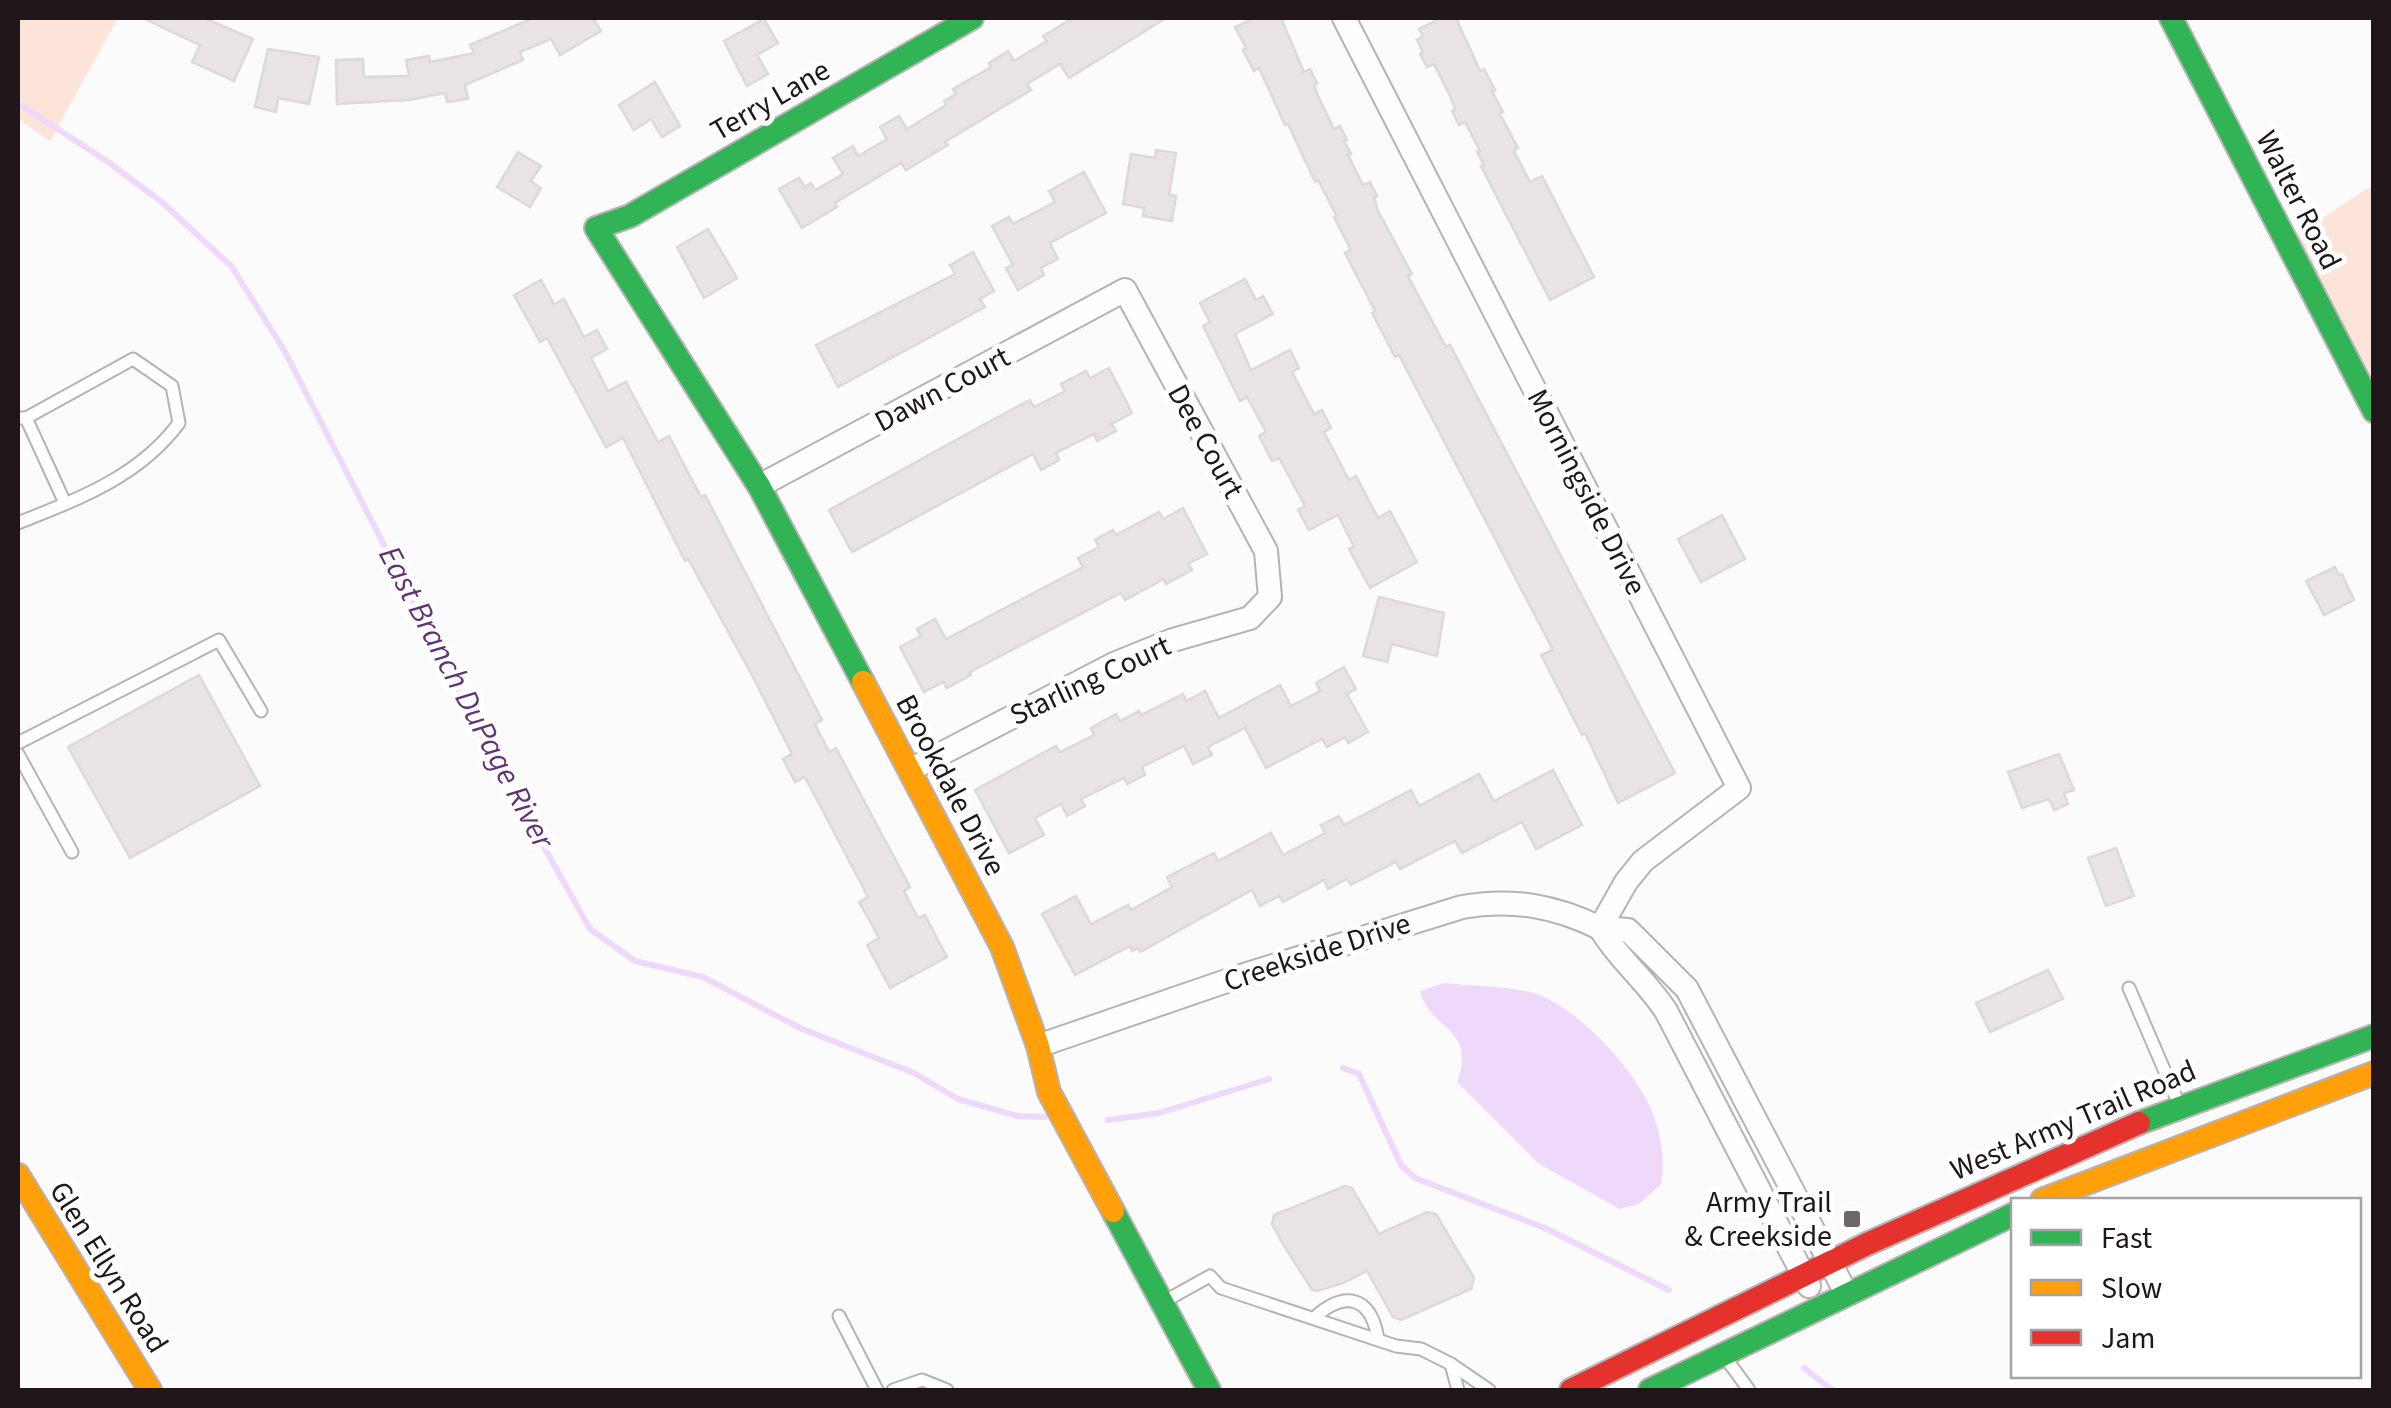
<svg xmlns="http://www.w3.org/2000/svg" width="2391" height="1408" viewBox="0 0 2391 1408" font-family="'Source Sans 3',sans-serif">
	<rect width="100%" height="100%" fill="#fbfbfb"/>
	<g fill="#fde4d8">
		<polygon points="18,18 118,18 50,141 18,119"/>
		<polygon points="2373,185 2373,380 2294,237"/>
	</g>
	<path fill="#eed9fa" d="M1444 983C1472 986 1503 986 1530 992 1577 1004 1642 1076 1656 1122 1662 1142 1665 1164 1661 1184L1639 1204 1620 1209 1539 1164 1457 1082C1477 1026 1430 1031 1420 991Z"/>
	<g fill="none" stroke-linecap="round" stroke-linejoin="round">
		<g stroke="#eed9fa" stroke-width="6">
			<polyline points="18,103 111,164 163,203 232,267 284,350 483,738 590,929 635,961 703,977 800,1028 914,1073 958,1099 1018,1116 1045,1117"/>
			<polyline points="1343,1068 1359,1074 1401,1165 1415,1178 1545,1228 1669,1290"/>
			<polyline points="1108,1120 1159,1113 1269,1079"/>
			<polyline points="1804,1368 1832,1390"/>
		</g>
	</g>
	<g fill="#e9e3e6" stroke="#ddd8db" stroke-width="2.5">
		<polygon points="143,18 204,18 253,39 234,81 192,62 200,45"/>
		<polygon points="533,18 593,18 601,31 560,55 551,39 520,52 523,60 465,85 468,99 447,102 445,93 409,100 337,104 336,60 363,59 364,77 409,76 406,60 429,56 430,62 474,53 470,45"/>
		<polygon points="1073,18 1166,18 1069,78 1060,64 1027,84 1031,90 945,142 948,145 906,170 901,163 835,203 837,207 802,228 779,189 799,178 805,187 811,183 815,190 843,174 833,158 853,146 858,156 887,139 880,127 899,116 907,129 946,105 944,101 956,94 953,89 991,67 989,63 1008,51 1014,61 1047,41 1043,36"/>
		<polygon points="1255,18 1281,18 1304,72 1310,69 1317,83 1314,85 1319,98 1334,129 1340,126 1347,140 1344,141 1351,154 1348,155 1363,185 1370,182 1377,196 1374,197 1378,211 1412,274 1408,276 1446,347 1450,345 1675,773 1618,803 1585,733 1582,735 1541,655 1553,650 1399,355 1395,357 1372,313 1375,311 1345,253 1351,250 1334,217 1336,215 1318,180 1315,182 1288,124 1285,125 1259,68 1254,71 1243,50 1246,48 1235,27"/>
		<polygon points="1441,18 1456,18 1480,71 1484,69 1495,90 1492,91 1503,112 1500,114 1518,148 1514,151 1530,182 1542,176 1594,277 1550,300 1481,166 1484,165 1477,152 1480,151 1465,122 1459,125 1452,111 1455,109 1450,96 1434,64 1427,67 1420,54 1423,52 1417,40 1423,36 1419,29"/>
		<polygon points="764,19 778,43 757,55 768,74 747,86 724,41"/>
		<polygon points="268,49 319,57 309,104 278,98 276,112 255,107"/>
		<polygon points="655,82 680,126 662,137 651,119 634,130 619,105"/>
		<polygon points="1156,150 1176,153 1169,195 1176,196 1172,221 1143,216 1144,208 1123,204 1131,154 1155,158"/>
		<polygon points="518,152 541,166 531,181 541,188 530,207 497,187"/>
		<polygon points="1084,172 1106,213 1050,243 1058,259 1041,268 1044,275 1018,290 1006,268 1013,265 992,226 1009,217 1013,224 1055,202 1049,191"/>
		<polygon points="708,229 737,278 704,298 677,247"/>
		<polygon points="973,252 994,291 980,299 985,307 838,387 816,345 955,274 950,265"/>
		<polygon points="1245,279 1256,300 1263,296 1273,314 1235,334 1251,370 1290,350 1299,368 1292,372 1314,414 1322,410 1331,428 1324,432 1349,480 1356,476 1378,518 1390,511 1417,562 1370,588 1349,549 1354,547 1338,515 1309,530 1298,510 1305,506 1279,458 1272,461 1259,436 1266,432 1247,397 1240,401 1203,326 1210,322 1200,303"/>
		<polygon points="541,280 554,304 564,299 584,337 597,330 607,349 591,358 608,391 626,382 658,442 669,436 701,497 705,495 822,720 815,724 829,752 836,748 910,887 904,891 918,918 925,915 947,957 890,988 867,945 879,938 859,902 868,897 805,777 795,782 783,759 792,754 753,677 688,559 685,561 623,438 606,447 547,338 540,342 514,295"/>
		<polygon points="1109,368 1132,413 1112,424 1116,431 1097,441 1094,434 1056,453 1059,460 1041,470 1033,454 852,552 829,510 1005,413 1030,400 1034,407 1065,391 1061,384 1086,371 1090,378"/>
		<polygon points="1183,508 1207,554 1188,564 1192,570 1166,584 1164,579 1125,600 1121,593 970,672 971,675 947,688 943,682 924,692 900,647 921,636 917,629 935,619 946,639 1083,567 1078,558 1099,547 1095,540 1113,530 1116,535 1159,512 1163,519"/>
		<polygon points="1722,515 1745,559 1701,582 1678,539"/>
		<polygon points="2335,567 2339,575 2342,574 2354,600 2324,615 2306,581"/>
		<polygon points="1379,597 1444,613 1437,656 1392,644 1387,662 1363,656"/>
		<polygon points="1344,667 1356,689 1347,694 1368,732 1348,743 1345,737 1327,747 1322,739 1266,768 1245,728 1208,747 1212,755 1193,764 1184,746 1142,767 1145,775 1127,784 1124,778 1081,799 1085,806 1067,816 1061,804 1035,818 1044,835 1009,853 975,790 1056,746 1060,752 1094,735 1091,728 1116,714 1120,721 1139,711 1141,715 1183,694 1186,701 1205,691 1219,718 1280,685 1291,706 1320,691 1316,683"/>
		<polygon points="199,675 260,786 130,858 68,747"/>
		<polygon points="2059,754 2074,790 2064,793 2068,804 2054,810 2049,799 2022,808 2008,772"/>
		<polygon points="1553,770 1582,825 1536,849 1522,822 1462,853 1455,841 1400,869 1396,862 1351,885 1347,879 1328,889 1324,880 1283,902 1279,896 1260,906 1252,890 1140,952 1138,948 1132,951 1130,946 1075,975 1042,914 1076,896 1091,924 1128,905 1131,910 1172,887 1167,877 1214,853 1218,861 1271,833 1283,855 1325,833 1321,825 1339,816 1344,825 1411,790 1419,806 1479,774 1494,801"/>
		<polygon points="2116,848 2134,896 2106,906 2088,858"/>
		<polygon points="2048,970 2063,999 1990,1032 1976,1003"/>
		<polygon points="1345,1186 1352,1188 1379,1234 1427,1212 1436,1214 1474,1278 1471,1289 1401,1320 1393,1317 1367,1271 1343,1283 1317,1291 1312,1290 1283,1244 1272,1224 1274,1215"/>
	</g>
	<g fill="none" stroke-linecap="round" stroke-linejoin="round">
		<g stroke="#b7b2b4" stroke-width="15">
			<g id="lane">
				<path d="M18 418H26L133 359 172 386 179 423C139 477 78 499 18 523"/>
				<polyline points="26,418 65,503"/>
				<polyline points="18,743 219,640 261,711"/>
				<polyline points="18,754 72,852"/>
				<polyline points="2129,988 2178,1102"/>
				<polyline points="1165,1301 1210,1276 1221,1288 1396,1346 1421,1349 1451,1364"/>
				<polyline points="839,1316 877,1390"/>
				<path d="M1314 1318C1345 1290 1371 1296 1378 1339"/>
				<polyline points="1725,1357 1749,1390"/>
				<polyline points="893,1390 922,1380 947,1390"/>
				<polyline points="1458,1390 1451,1364 1489,1390"/>
			</g>
		</g>
		<g stroke="#b7b2b4" stroke-width="26">
			<g id="street">
				<polyline points="759,486 1125,290 1266,551 1270,597 1250,618 1173,640 1114,664 910,770"/>
				<path d="M1038 1046 1241 976 1462 907C1512 898 1555 906 1600 928L1626 882 1643 861 1739 788 1344 18"/>
				<path d="M1809 1286 1666 1011C1646 980 1618 959 1600 928L1628 930 1687 989 1846 1293"/>
			</g>
		</g>
		<g stroke="#b7b2b4" stroke-width="26">
			<g id="fast">
				<polyline points="2171,18 2374,411"/>
				<polyline points="863,682 759,486 596,228 630,216 972,18"/>
				<polyline points="2139,1123 2374,1036"/>
				<polyline points="1113,1211 1209,1390"/>
				<polyline points="1650,1390 2014,1214"/>
			</g>
		</g>
		<g stroke="#b7b2b4" stroke-width="26">
			<g id="slow">
				<polyline points="863,682 1002,947 1038,1046 1049,1092 1113,1211"/>
				<polyline points="18,1175 150,1390"/>
				<polyline points="2042,1200 2374,1073"/>
			</g>
		</g>
		<g stroke="#b7b2b4" stroke-width="26">
			<polyline id="jam" points="1571,1390 1867,1244 2139,1123"/>
		</g>
		<use href="#lane" stroke="#fefefe" stroke-width="11"/>
		<use href="#street" stroke="#fefefe" stroke-width="22"/>
		<use href="#fast" stroke="#30b455" stroke-width="22"/>
		<use href="#slow" stroke="#ff9f0a" stroke-width="22"/>
		<use href="#jam" stroke="#e5322d" stroke-width="22"/>
	</g>
	<rect fill="#6d6668" stroke="#fff" stroke-width="4" x="1842" y="1209" width="20" height="20" rx="5"/>
	<g text-anchor="middle" stroke-width="10" stroke-linejoin="round" paint-order="stroke">
		<g font-size="30" fill="#201619" stroke="#fff">
			<text transform="translate(770 100) rotate(-30)" y="10">Terry Lane</text>
			<text transform="translate(2299 200) rotate(63)" y="10">Walter Road</text>
			<text transform="translate(942 389) rotate(-28)" y="10">Dawn Court</text>
			<text transform="translate(1206 441) rotate(61)" y="10">Dee Court</text>
			<text transform="translate(1587 492) rotate(63)" y="10">Morningside Drive</text>
			<text transform="translate(1090 680) rotate(-25)" y="10">Starling Court</text>
			<text transform="translate(951 785) rotate(62)" y="10">Brookdale Drive</text>
			<text transform="translate(1317 952) rotate(-18)" y="10">Creekside Drive</text>
			<text transform="translate(2073 1120) rotate(-23)" y="10">West Army Trail Road</text>
			<text transform="translate(109 1267) rotate(58)" y="10">Glen Ellyn Road</text>
		</g>
		<g font-size="30" fill="#201619" stroke="#fff" text-anchor="end">
			<text x="1832" y="1212">Army Trail<tspan x="1832" dy="34">&amp; Creekside</tspan></text>
		</g>
		<g font-size="32" font-style="italic" fill="#603276" stroke="#fff">
			<text transform="translate(467 697) rotate(62)" y="11">East Branch DuPage River</text>
		</g>
	</g>
	<rect width="2391" height="1408" fill="none" stroke="#201619" stroke-width="40"/>
	<rect x="2011" y="1198" width="350" height="180" fill="#ffffff" stroke="#a6a2a3" stroke-width="2.5"/>
	<rect x="2031" y="1230" width="50" height="15" fill="#30b455" stroke="#a6a2a3" stroke-width="2.5"/>
	<text x="2101" y="1248" font-size="30" fill="#201619">Fast</text>
	<rect x="2031" y="1280" width="50" height="15" fill="#ff9f0a" stroke="#a6a2a3" stroke-width="2.5"/>
	<text x="2101" y="1298" font-size="30" fill="#201619">Slow</text>
	<rect x="2031" y="1330" width="50" height="15" fill="#e5322d" stroke="#a6a2a3" stroke-width="2.5"/>
	<text x="2101" y="1348" font-size="30" fill="#201619">Jam</text>
</svg>
